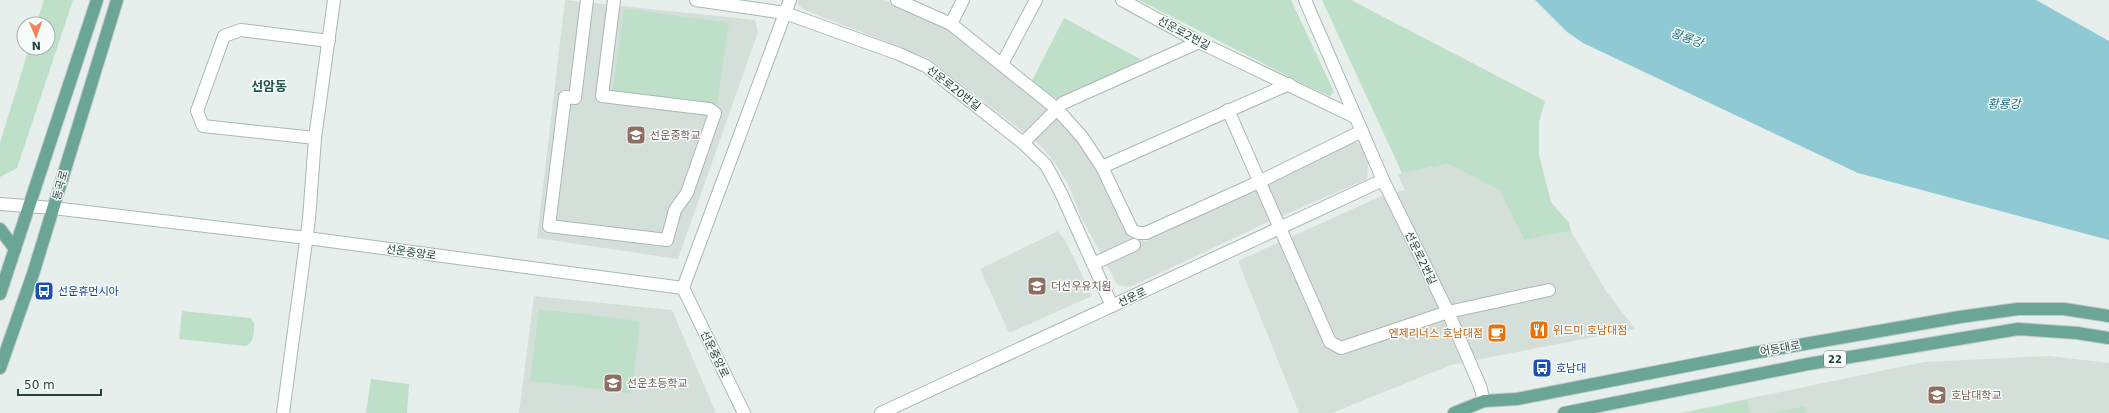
<svg xmlns="http://www.w3.org/2000/svg" width="2109" height="413" viewBox="0 0 2109 413" font-family="'DejaVu Sans','Noto Sans KR',sans-serif">
	<rect width="100%" height="100%" fill="#e6efeb"/>
	<g fill="#d4dfda">
		<polygon points="565,0 755,20 758,32 678,259 537,238"/>
		<polygon points="798,0 883,0 946,25 1038,98 1083,144 1101,176 1126,234 1133,239 1145,241 1161,234 1354,142 1360,144 1368,162 1367,179 1268,222 1130,287 1121,286 1117,284 1082,219 1068,184 1055,163 1041,146 928,58 805,10 798,5"/>
		<polygon points="1448,164 1499,190 1524,240 1571,231 1606,291 1635,329 1451,365 1332,413 1299,413 1238,261 1379,197 1405,190 1398,175 1402,173"/>
		<polygon points="1058,231 1065,240 1092,296 1009,333 980,269"/>
		<polygon points="534,296 672,310 716,413 519,413"/>
		<polygon points="2050,356 2109,363 2109,413 1679,413 1924,362"/>
	</g>
	<g fill="#bfe0c8">
		<polygon points="44,0 73,0 17,168 0,177 0,143 29,48 48,48 48,24 36,24"/>
		<polygon points="1139,0 1291,0 1334,92 1330,96 1307,86"/>
		<polygon points="1322,0 1351,0 1545,101 1539,122 1539,155 1551,202 1569,223 1571,231 1524,240 1499,190 1448,164 1402,173"/>
		<polygon points="624,8 729,23 717,105 613,90"/>
		<polygon points="1064,18 1142,60 1058,100 1032,81"/>
		<polygon points="539,309 640,321 632,393 530,381"/>
		<path d="M182 311 251 318 254 323C254 331 255 342 246 346L179 339Z"/>
		<polygon points="371,379 409,384 407,413 366,413"/>
		<polygon points="1747,400 1750,413 1686,413"/>
		<polygon points="1805,406 1806,413 1773,413"/>
	</g>
	<polygon fill="#8ec9d4" points="1535,0 2036,0 2109,41 2109,240 1858,173 1583,43 1567,32"/>
	<g fill="none" stroke-linecap="round" stroke-linejoin="round">
		<g stroke="#a8b8b2" stroke-width="14">
			<g id="minor">
				<polyline points="587,0 575,98 565,97 549,226 667,240 675,210 687,193 715,113 709,109 602,96 614,0"/>
				<polyline points="696,0 785,13 899,54 926,66 1023,143 1046,165 1061,193 1112,306"/>
				<polyline points="897,0 951,24 1057,109 1082,137 1102,167 1132,230 1138,233 1146,233 1261,181 1362,131"/>
				<polyline points="1122,0 1199,42 1355,117"/>
				<polyline points="1305,0 1383,180 1448,312 1480,386 1484,401"/>
				<polyline points="951,24 963,0"/>
				<polyline points="1002,64 1036,0"/>
				<polyline points="1228,110 1330,342 1341,348 1448,312 1549,290"/>
				<polyline points="315,138 203,126 197,111 224,36 241,30 329,41"/>
				<polyline points="1023,143 1063,103 1199,42"/>
				<polyline points="1102,167 1289,84"/>
				<polyline points="0,204 53,208 307,238 683,288 744,413"/>
				<polyline points="1093,264 1134,245"/>
				<polyline points="683,288 790,0"/>
				<polyline points="283,413 309,219 315,138 334,0"/>
				<polyline points="881,413 1383,180"/>
			</g>
		</g>
		<g stroke="#c2cac8" stroke-width="14">
			<g id="major">
				<polyline points="0,229 15,249"/>
				<polyline points="0,294 97,0"/>
				<polyline points="0,368 33,274 117,0"/>
				<polyline points="1454,413 1484,401 1517,399 1753,353 1960,317 2018,309 2064,309 2109,316"/>
				<polyline points="1564,413 1808,364 2018,329 2077,333 2109,338"/>
			</g>
		</g>
		<use href="#minor" stroke="#fff" stroke-width="12"/>
		<use href="#major" stroke="#6aa596" stroke-width="12"/>
	</g>
	<defs>
		<g id="school-square" transform="scale(1)"><rect x="-9" y="-9" width="18" height="18" rx="4" fill="#8d6e63" stroke="#f7fbf9"/><path d="M0-5L7-2L0 1L-7-2ZM-4 1L0 2.5L4 1V4Q0 6-4 4Z" fill="#fff"/></g>
		<g id="bus-square" transform="scale(1)"><rect x="-9" y="-9" width="18" height="18" rx="4" fill="#1a4fb4" stroke="#f7fbf9"/><path d="M-5-6H5V4H4V6H2V4H-2V6H-4V4H-5ZM-3.5-4V0h7V-4ZM-3.5 1.2v1.5H-2V1.2ZM2 1.2v1.5H3.5V1.2Z" fill="#fff"/></g>
		<g id="restaurant-square" transform="scale(1)"><rect x="-9" y="-9" width="18" height="18" rx="4" fill="#e8710a" stroke="#f7fbf9"/><path d="M-5-6h1v4h1v-4h1v4h1v-4h1v5L-1.5 .5V6h-2V.5L-5-1ZM5-6V6H3V1.5H1.5Q1.5-4 5-6Z" fill="#fff"/></g>
		<g id="cafe-square" transform="scale(1)"><rect x="-9" y="-9" width="18" height="18" rx="4" fill="#e8710a" stroke="#f7fbf9"/><path d="M-5.5-4.5H6V0H3Q3 3.5 0 3.5H-2.5Q-5.5 3.5-5.5 0ZM3-3.2v2h1.7v-2ZM-6 4.5H4V6H-6Z" fill="#fff"/></g>
		<g id="university-square" transform="scale(1)"><rect x="-9" y="-9" width="18" height="18" rx="4" fill="#8d6e63" stroke="#f7fbf9"/><path d="M0-5L7-2L0 1L-7-2ZM-4 1L0 2.5L4 1V4Q0 6-4 4Z" fill="#fff"/></g>
	</defs>
	<g fill-rule="evenodd">
		<use href="#school-square" x="636" y="135"/>
		<use href="#school-square" x="1037" y="286"/>
		<use href="#bus-square" x="44" y="291"/>
		<use href="#restaurant-square" x="1539" y="330"/>
		<use href="#cafe-square" x="1497" y="333"/>
		<use href="#bus-square" x="1542" y="368"/>
		<use href="#school-square" x="613" y="383"/>
		<use href="#university-square" x="1937" y="395"/>
	</g>
	<g text-anchor="middle" stroke-width="3" stroke-linejoin="round" paint-order="stroke">
		<rect fill="#f7fbf9" stroke="#637a73" stroke-width="1" x="1824" y="351" width="22" height="16" rx="3"/>
		<g font-size="10" font-weight="bold" fill="#24423a">
			<text x="1835" y="363">22</text>
		</g>
		<g font-size="11" fill="#24423a" stroke="#f7fbf9">
			<text transform="translate(1184 33) rotate(28)" y="4">선운로2번길</text>
			<text transform="translate(954 88) rotate(38)" y="4">선운로20번길</text>
			<text transform="translate(60 185) rotate(-75)" y="4">동곡로</text>
			<text transform="translate(411 252) rotate(8)" y="4">선운중앙로</text>
			<text transform="translate(1421 258) rotate(64)" y="4">선운로2번길</text>
			<text transform="translate(1132 297) rotate(-25)" y="4">선운로</text>
			<text transform="translate(1780 348) rotate(-10)" y="4">어등대로</text>
			<text transform="translate(715 354) rotate(64)" y="4">선운중앙로</text>
		</g>
		<g font-size="11" fill="#785e54" stroke="#f7fbf9" text-anchor="start">
			<text x="650" y="139">선운중학교</text>
			<text x="1051" y="290">더선우유치원</text>
			<text x="627" y="387">선운초등학교</text>
			<text x="1951" y="399">호남대학교</text>
		</g>
		<g font-size="11" fill="#164399" stroke="#f7fbf9" text-anchor="start">
			<text x="58" y="295">선운휴먼시아</text>
			<text x="1556" y="372">호남대</text>
		</g>
		<g font-size="11" fill="#c56008" stroke="#f7fbf9" text-anchor="start">
			<text x="1553" y="334">위드미 호남대점</text>
			<text x="1483" y="337" text-anchor="end">엔제리너스 호남대점</text>
		</g>
		<g font-size="12" font-style="italic" fill="#1c6f80" stroke="#f7fbf9">
			<text transform="translate(1687 38) rotate(20)" y="4">황룡강</text>
			<text x="2004" y="108">황룡강</text>
		</g>
		<g font-size="13" font-weight="bold" fill="#1f5548" stroke="#f7fbf9">
			<text x="269" y="91">선암동</text>
		</g>
	</g>
	<g transform="translate(36 36) rotate(178)"><circle r="19" fill="#f7fbf9" stroke="#a3b1ad"/>
	<path d="M0-3L7 15L0 10L-7 15Z" fill="#f4845f"/>
	<text y="-6" font-size="11" font-weight="bold" text-anchor="middle" fill="#24423a">N</text>
	</g>
	<path d="M18 389v6h83v-6" fill="none" stroke="#24423a" stroke-width="2"/>
	<text x="24" y="389" font-size="12" fill="#24423a" stroke="#f7fbf9" stroke-width="3" paint-order="stroke">50 m</text>
</svg>
